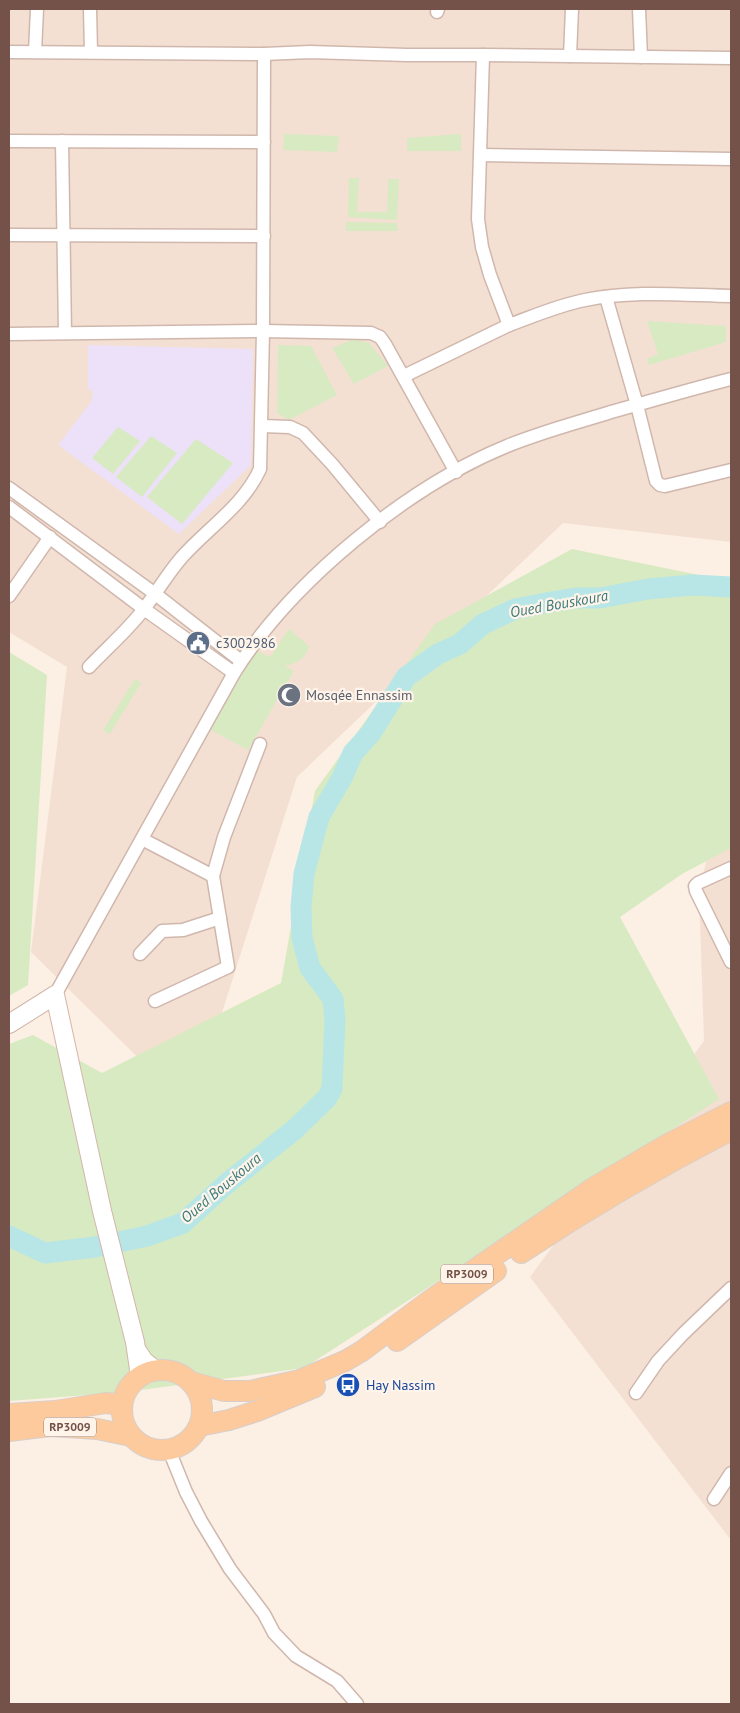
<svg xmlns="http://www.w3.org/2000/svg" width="740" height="1713" viewBox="0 0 740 1713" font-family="'PT Sans',sans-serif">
	<rect width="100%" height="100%" fill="#fcefe4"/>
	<g fill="#f4e0d2">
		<polygon points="9,9 731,9 731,542 563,523 297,777 191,1110 31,952 67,667 9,632"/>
		<polygon points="731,761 731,1540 530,1277 704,1041 699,891"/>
	</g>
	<polygon fill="#ece1f9" points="88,345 253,349 251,465 179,534 58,445 91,402 93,392 88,389"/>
	<g fill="#d8eac2">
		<polygon points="284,134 339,136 337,152 283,150"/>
		<polygon points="461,134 461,151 407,151 407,138"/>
		<polygon points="349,178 359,178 357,212 387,212 388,179 399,179 397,220 348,217"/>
		<polygon points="346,222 397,223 398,231 346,231"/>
		<polygon points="647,321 726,326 726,342 649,365 647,359 658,354"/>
		<polygon points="354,339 369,343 388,366 354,384 332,348"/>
		<polygon points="278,345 311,346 337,395 289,420 277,413"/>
		<polygon points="118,427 140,441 113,474 92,458"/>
		<polygon points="151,436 177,453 142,497 116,477"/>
		<polygon points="196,439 233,463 182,524 147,497"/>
		<polygon points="572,549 728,581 731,580 731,848 682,874 620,917 719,1099 304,1368 126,1392 9,1401 9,1044 33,1035 102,1073 281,983 315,791 435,624"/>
		<path d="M289 629 309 646C306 658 298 663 285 666L294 671 248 750 209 729 255 650 270 657Z"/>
		<polygon points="9,652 47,675 28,985 9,996"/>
		<polygon points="135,679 141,683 110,734 103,730"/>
	</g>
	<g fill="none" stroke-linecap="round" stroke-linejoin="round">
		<polyline stroke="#b8e6e6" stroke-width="21" points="9,1236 45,1253 95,1247 147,1236 183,1223 225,1185 294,1130 327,1098 332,1089 335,1020 333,999 310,968 302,938 301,907 304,874 319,817 342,778 353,753 371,733 406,677 438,654 460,644 483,624 515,609 551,602 576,598 600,598 648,589 693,585 731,587"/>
		<g stroke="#d0b7ad" stroke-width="15">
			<g id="street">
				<polyline points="90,9 91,52"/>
				<polyline points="639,9 641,57"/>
				<polyline points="437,12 438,9"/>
				<polyline points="9,52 264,54 310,52 407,55 483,55 731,58"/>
				<polyline points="35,52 37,9"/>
				<polyline points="570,56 572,9"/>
				<polyline points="9,141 264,142"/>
				<polyline points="62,141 65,333"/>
				<polyline points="481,155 731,159"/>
				<polyline points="9,235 264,236"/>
				<polyline points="606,297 637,405 656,481 660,485 665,486 731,470"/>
				<path d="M509 325C534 316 559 305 585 300 633 290 683 295 731 296"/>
				<polyline points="9,334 263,331 371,333 380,337 385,344 456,472"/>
				<polyline points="404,376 509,325 490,275 482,247 478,219 483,55"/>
				<polyline points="262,426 290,427 303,433 332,464 380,522"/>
				<polyline points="9,488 154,593 241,661"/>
				<polyline points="9,507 144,609 234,673"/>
				<polyline points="9,596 50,537"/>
				<path d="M89 667C107 648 128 630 144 609 157 592 168 573 182 557 208 528 244 505 260 469L263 331 264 54"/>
				<polyline points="142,839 213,876"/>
				<polyline points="731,868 698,883 695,886 696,891 731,962"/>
				<polyline points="140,954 162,931 183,930 220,918"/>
				<path d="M55 995 234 673C292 581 407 487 507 446 541 432 576 423 611 412 651 401 691 389 731 379"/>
				<polyline points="155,1001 228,967 213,876 224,837 260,744"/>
				<polyline points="636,1393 658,1361 683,1334 731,1288"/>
				<polyline points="169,1450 186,1492 201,1521 230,1569 264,1614 274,1633 296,1656 337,1681 357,1704"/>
				<polyline points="714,1499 731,1473"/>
			</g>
		</g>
		<g stroke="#d3b6aa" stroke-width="20">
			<g id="secondary">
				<polyline points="9,1024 55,995 102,1211 135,1342 140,1376"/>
				<polyline points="138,1352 144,1361 155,1370"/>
			</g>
		</g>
		<g stroke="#d8cfcc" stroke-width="22">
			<g id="primary">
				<path d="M521 1253C589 1208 659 1167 731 1130"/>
				<polyline points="397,1341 496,1271"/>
				<circle cx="162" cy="1410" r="40"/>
				<polyline points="191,1382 224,1391 250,1391 300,1380 345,1361 362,1351 429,1301 593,1188 668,1144 731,1112"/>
				<polyline points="9,1414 55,1411 106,1403 122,1405"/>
				<polyline points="199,1426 229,1420 257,1411 315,1387"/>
				<polyline points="9,1431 50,1426 97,1429 131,1436"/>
			</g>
		</g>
		<use href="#street" stroke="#fff" stroke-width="12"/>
		<use href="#secondary" stroke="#fff" stroke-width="18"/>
		<use href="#primary" stroke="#fcca9c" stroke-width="20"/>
	</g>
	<defs>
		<g id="civic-disc" transform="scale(1.25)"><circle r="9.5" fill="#5c6f8a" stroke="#fff4ea"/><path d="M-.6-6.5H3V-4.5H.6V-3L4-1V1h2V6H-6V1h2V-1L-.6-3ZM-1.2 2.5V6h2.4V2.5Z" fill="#fff"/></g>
		<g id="mosque-disc" transform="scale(1.25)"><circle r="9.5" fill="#6b7280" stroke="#fff4ea"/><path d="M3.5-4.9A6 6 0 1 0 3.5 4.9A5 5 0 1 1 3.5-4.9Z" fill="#fff"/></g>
		<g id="bus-disc" transform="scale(1.25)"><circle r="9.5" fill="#1a4fb4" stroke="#fff4ea"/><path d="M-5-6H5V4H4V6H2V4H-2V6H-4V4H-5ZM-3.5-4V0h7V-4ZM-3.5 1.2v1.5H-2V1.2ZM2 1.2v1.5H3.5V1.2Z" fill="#fff"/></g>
	</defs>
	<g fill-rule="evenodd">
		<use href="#civic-disc" x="198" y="643"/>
		<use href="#mosque-disc" x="289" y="695"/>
		<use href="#bus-disc" x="348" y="1385"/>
	</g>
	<g text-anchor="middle" stroke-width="4.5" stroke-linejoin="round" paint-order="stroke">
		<g fill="#fff4ea" stroke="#9e8379" stroke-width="1">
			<rect x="441" y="1264.5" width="52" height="19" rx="4"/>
			<rect x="44" y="1417.5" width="52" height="19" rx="4"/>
		</g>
		<g font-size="12" font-weight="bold" fill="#755249">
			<text x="467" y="1278">RP3009</text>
			<text x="70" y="1431">RP3009</text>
		</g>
		<g font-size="14" fill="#4e5e75" stroke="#fff4ea" text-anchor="start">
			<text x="216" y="648">c3002986</text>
		</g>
		<g font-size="14" fill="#5b616d" stroke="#fff4ea" text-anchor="start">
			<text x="306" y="700">Mosqée Ennassim</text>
		</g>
		<g font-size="14" fill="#164399" stroke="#fff4ea" text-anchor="start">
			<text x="366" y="1390">Hay Nassim</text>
		</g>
		<g font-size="15" font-style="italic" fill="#3c7a7b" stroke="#fff4ea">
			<text transform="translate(559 604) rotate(-10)" y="5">Oued Bouskoura</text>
			<text transform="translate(221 1188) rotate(-40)" y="5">Oued Bouskoura</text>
		</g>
	</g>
	<rect width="740" height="1713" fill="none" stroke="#755249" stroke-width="20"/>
</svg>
